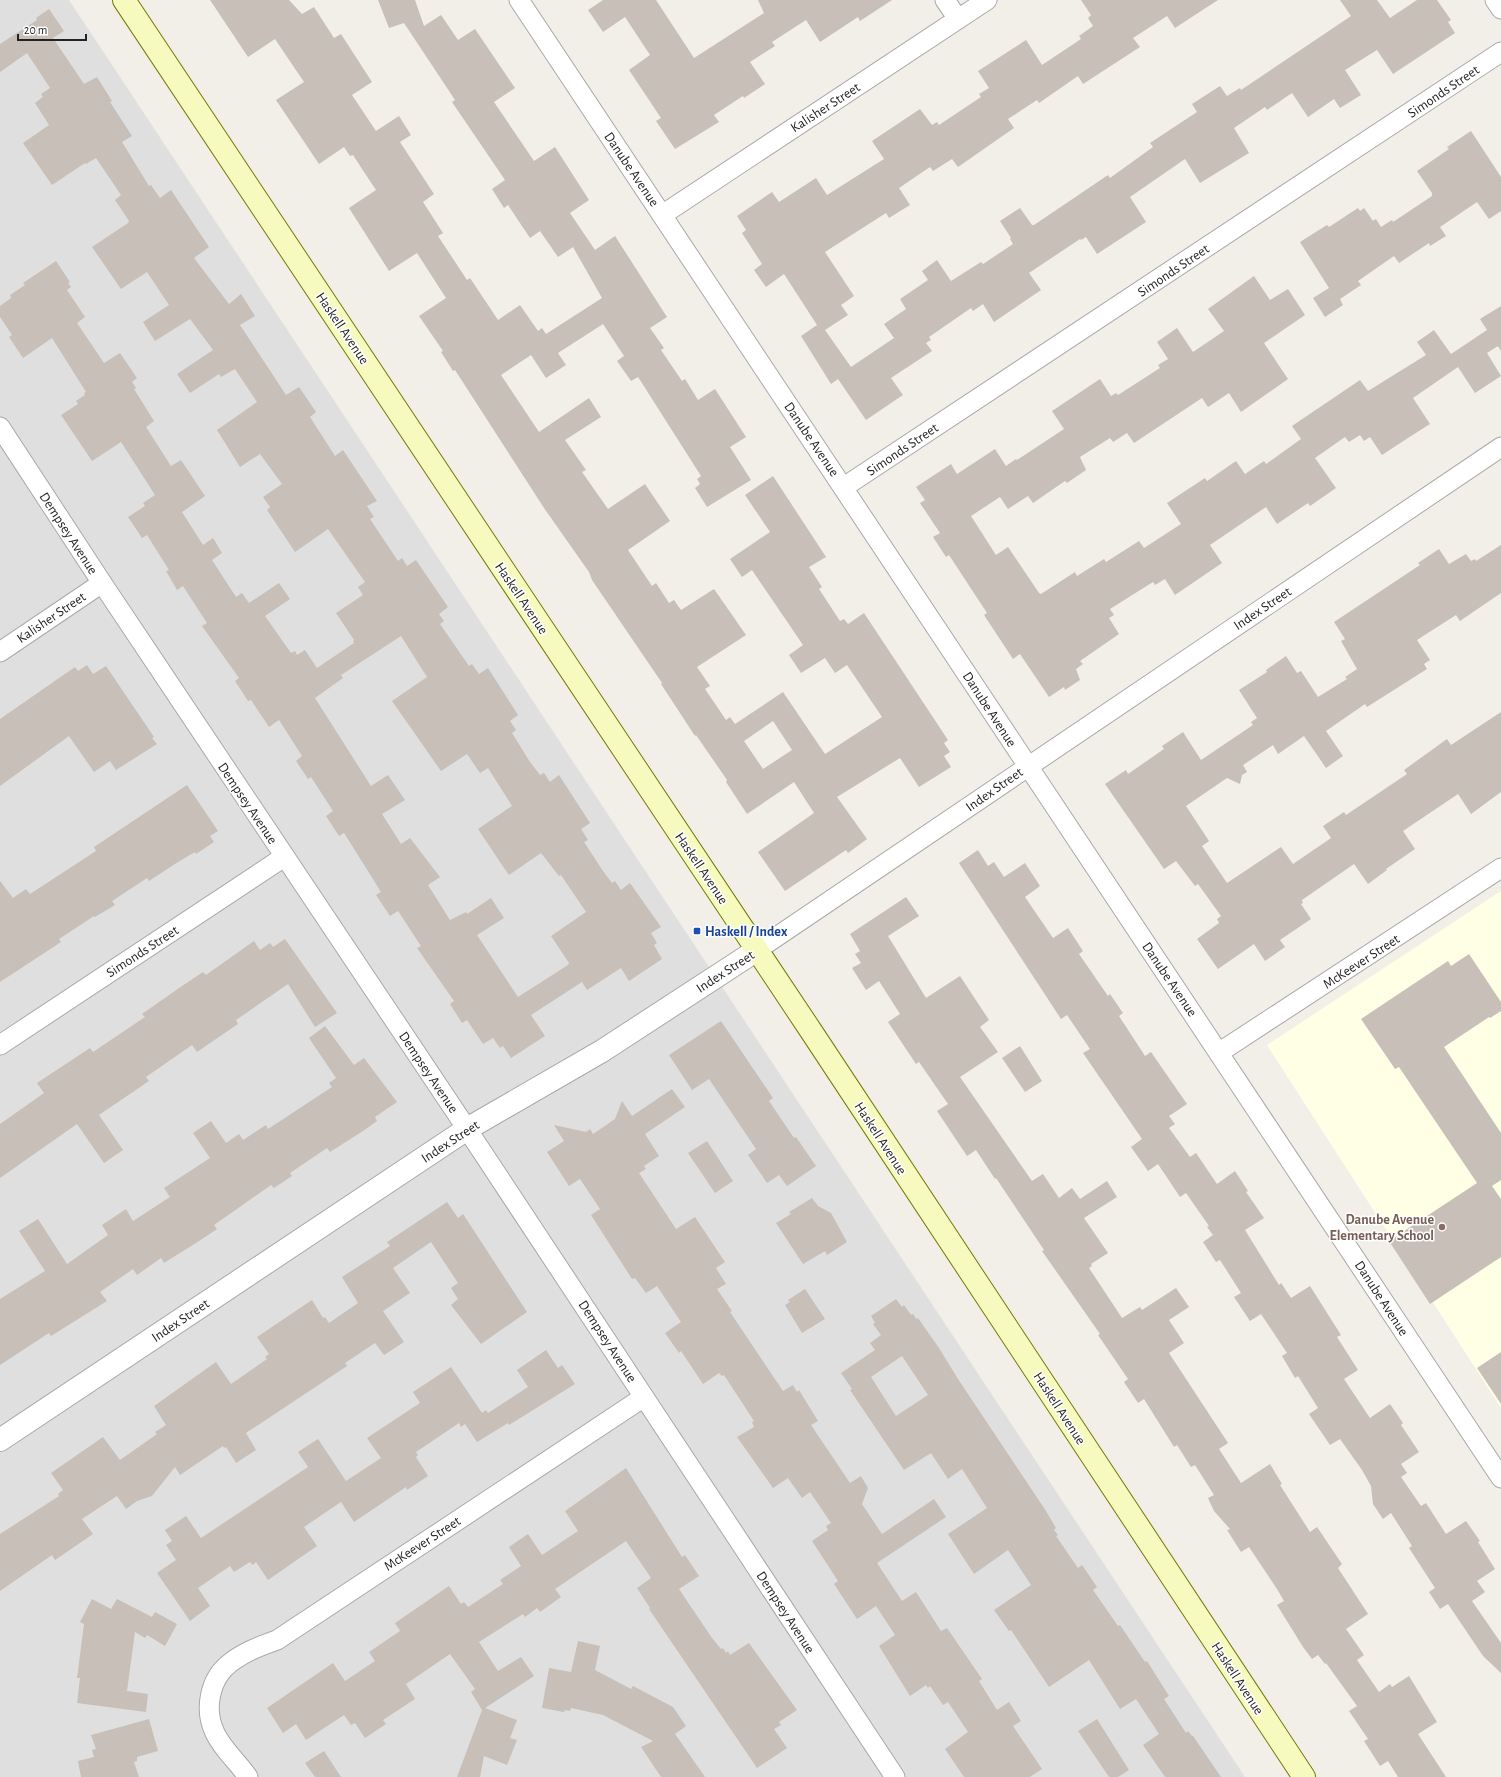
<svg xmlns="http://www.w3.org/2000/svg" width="1501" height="1777" viewBox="0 0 1501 1777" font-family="'Alegreya Sans',sans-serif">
	<rect width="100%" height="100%" fill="#f2efe9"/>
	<polygon fill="#e0dfdf" points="0,0 69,0 1245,1777 0,1777"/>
	<polygon fill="#ffffe5" points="1501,891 1501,1408 1267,1045"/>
	<g fill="#c7bfb8" fill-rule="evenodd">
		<path d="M210 0H289L302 14 314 7 334 38 341 34 372 82 352 95 376 131 399 116 411 135 400 142 434 194 423 202 443 233 438 236 467 280 470 278 498 320 520 305 538 331 542 328 546 334 602 298 573 247 558 257 540 231 530 238 508 205 504 208 492 189 505 180 454 105 452 102 455 100 404 23 389 28 378 0H415L424 26 441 15 458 40 475 29 515 88 494 102 534 161 555 147 589 200 570 213 595 250 615 236 667 317 650 328 664 348 661 350 682 381 685 379 698 400 715 389 746 437 730 447 751 480 707 507 695 488 700 484 697 479 701 476 640 380 638 377 631 381 617 361 624 356 603 324 558 353 566 365 546 378 531 355 501 375 539 432 589 398 601 417 565 440 586 470 582 472 608 509 645 484 670 521 628 550 652 586 656 583 669 603 674 600 681 610 714 589 746 635 697 667 710 686 705 689 726 720 730 717 735 724 783 692 825 754 882 717 847 665 835 673 825 658 801 673 789 655 803 645 752 570 742 577 730 559 770 532 745 495 773 476 826 557 809 567 822 587 819 589 840 621 844 619 848 624 864 613 948 740 944 743 950 752 944 756 951 767 919 787 900 758 837 797 867 839 848 853 846 850 785 891 758 852 814 813 794 782 747 814 726 782 727 780 696 735 695 736 661 684 662 683 592 580 589 572 544 508 455 370 453 371 441 352 443 351 419 316 446 298 417 253 389 271 349 208 376 190 364 172 353 155 350 156 344 147 319 164 276 100 304 82 275 39 248 57ZM773 721 792 750 763 769 744 741Z"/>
		<polygon points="603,0 656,0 694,58 764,13 758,0 892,0 860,21 858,17 820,42 806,20 772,42 775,46 750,62 765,84 744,98 743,96 714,115 719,122 675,149 656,121 661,118 629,70 650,55 625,17 603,32 588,10"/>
		<polygon points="1081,0 1218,0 1175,28 1167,16 1133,38 1140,47 1083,84 1078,76 1039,103 1037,100 1008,119 1014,128 958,167 952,159 933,171 930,167 899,188 910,205 889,218 886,213 825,252 854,296 841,305 848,315 825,330 851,367 894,338 884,324 906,309 900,299 928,280 922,271 937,260 951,281 981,262 983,264 1013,244 1010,239 1011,238 1000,221 1020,208 1032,225 1034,225 1108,175 1110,178 1153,147 1150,143 1197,112 1192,104 1220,86 1227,96 1240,88 1241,90 1351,16 1340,0 1377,0 1390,18 1417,0 1437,0 1451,20 1448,22 1455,33 1393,74 1377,50 1345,70 1361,95 1340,108 1334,99 1308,117 1292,93 1267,110 1265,107 1234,128 1249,153 1200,183 1185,159 1130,197 1146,222 1097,254 1086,237 1081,240 1080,239 1029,273 1041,290 994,322 983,304 973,311 971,308 929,337 931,340 926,343 932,351 891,378 903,395 866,420 838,379 831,384 801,336 817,325 784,274 766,287 754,270 762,264 742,233 746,230 737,216 772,192 779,202 816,178 827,195 884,159 872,141 920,109 932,125 937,122 939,125 981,97 979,94 989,88 978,71 1026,40 1042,65 1081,39 1079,36 1093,26 1088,18 1091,15"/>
		<path d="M49 9 64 31 53 38 84 84 97 77 112 101 110 102 132 136 122 142 149 186 151 185 160 198 171 190 209 247 194 258 229 304 241 294 255 316 240 325 286 395 299 387 316 412 310 417 335 456 343 450 377 501 367 506 374 517 370 519 398 561 402 558 407 566 416 560 448 607 439 614 444 621 440 624 469 666 472 664 479 674 488 668 518 715 510 721 516 730 512 733 530 762 540 775 544 773 550 782 559 775 590 823 581 829 588 840 584 842 603 871 612 883 615 881 621 890 630 883 661 927 651 933 657 943 654 945 662 959 629 981 621 968 587 990 582 982 531 1015 545 1036 511 1058 503 1046 500 1048 493 1038 483 1044 467 1020 462 1023 450 1004 454 1001 417 948 421 946 398 911 390 916 376 895 381 892 366 868 344 833 339 836 326 816 333 811 311 777 308 779 296 761 302 756 279 720 269 727 251 700 248 701 235 681 239 678 202 626 207 623 183 586 177 590 166 571 169 570 147 535 142 538 128 517 145 506 143 503 155 495 121 442 92 461 61 415 78 404 76 401 85 395 84 393 86 392 52 338 23 358 9 337 12 335 0 317V306L11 298 10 295 25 285 23 283 56 261 70 282 68 283 71 287 67 290 85 317 77 323 104 363 120 353 137 378 132 382 136 388 134 389 154 421 146 427 171 466 181 460 205 496 182 512 203 545 213 538 222 553 212 560 236 597 242 593 249 603 279 583 290 599 265 616 291 653 295 651 297 655 305 650 317 668 354 643 353 641 354 640 336 613 363 595 358 587 365 582 328 529 295 552 267 510 270 507 263 497 282 484 260 454 240 467 217 430 257 402 235 369 221 377 219 374 190 393 177 374 213 350 190 319 155 341 143 322 169 305 147 272 121 289 92 247 128 223 129 221 115 200 121 195 96 158 86 164 85 163 52 185 23 143 49 125 35 103 43 97 41 94 50 88 27 53 0 72V44L37 20 36 18ZM401 636 427 677 392 701 441 771 467 754 480 773 488 768 512 806 478 829 500 862 509 875 541 853 559 876 561 875 586 912 551 936 569 963 568 965 518 997 477 935 504 918 491 898 467 914 466 912 450 920 428 885 440 877 410 838 401 844 382 814 405 800 388 775 371 786 315 698 343 678 341 675Z"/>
		<polygon points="1471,131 1501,177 1501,211 1489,219 1477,202 1440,227 1446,236 1430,246 1429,243 1399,263 1394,256 1358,281 1361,285 1340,299 1343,305 1325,317 1313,298 1329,288 1300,242 1327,225 1329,227 1358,208 1360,211 1364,208 1373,221 1376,219 1381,227 1392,220 1393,222 1432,196 1432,193 1417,171 1449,149 1447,147"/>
		<polygon points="1254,276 1270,300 1288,289 1305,315 1264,343 1288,379 1241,412 1229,393 1208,407 1202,398 1134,443 1127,433 1113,442 1110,438 1080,457 1086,470 1067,483 1065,481 1033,503 1028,496 1008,509 1000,497 971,516 996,555 1008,547 1039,593 1041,594 1075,572 1077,576 1104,559 1106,562 1139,541 1144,548 1181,524 1167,503 1205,478 1207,481 1236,461 1245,474 1264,461 1266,464 1301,439 1292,426 1360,380 1368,391 1426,355 1417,342 1434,330 1451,354 1487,330 1480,319 1501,306 1501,351 1498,346 1487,353 1501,376 1475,393 1458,367 1413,398 1430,424 1408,438 1382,455 1370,437 1364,441 1360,435 1349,442 1345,437 1315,458 1336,488 1310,506 1308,503 1277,524 1266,507 1210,545 1222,563 1175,595 1165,579 1155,585 1153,582 1110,609 1114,615 1109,618 1119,634 1080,661 1083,664 1076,669 1080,680 1065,690 1064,687 1049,697 1020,654 1013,659 984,615 987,613 949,555 946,557 933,537 940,533 920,503 925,500 916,487 951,464 957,474 995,449 1006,466 1016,459 1017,460 1064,429 1052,411 1100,379 1111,396 1116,393 1118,395 1160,368 1158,365 1168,359 1157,342 1177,328 1193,352 1224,331 1208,309"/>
		<polygon points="1501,545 1501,593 1460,621 1456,615 1417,640 1430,660 1424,664 1427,669 1367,707 1365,704 1326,731 1343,756 1326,768 1304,736 1278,754 1273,745 1243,765 1247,772 1242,775 1240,784 1227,778 1186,806 1209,841 1202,846 1227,883 1281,847 1293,864 1331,838 1323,826 1344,812 1346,815 1407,774 1404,770 1447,739 1451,745 1501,712 1501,792 1471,814 1458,794 1403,831 1415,849 1386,869 1387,870 1368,884 1354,864 1302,900 1303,903 1301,904 1311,919 1280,940 1285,947 1265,961 1254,944 1218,969 1197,939 1219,923 1217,919 1221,916 1198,884 1195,886 1176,861 1164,869 1105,784 1126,770 1128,774 1164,749 1162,746 1183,732 1201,760 1253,725 1251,722 1257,718 1239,690 1267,672 1266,670 1286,656 1297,673 1301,671 1318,697 1347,679 1345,677 1357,669 1341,641 1345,639 1334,622 1420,565 1418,563 1439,549 1449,564 1466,554 1471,561 1475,559 1476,561"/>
		<polygon points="87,665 93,674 106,666 154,737 152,738 157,744 116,770 110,761 94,772 69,736 0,786 0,719 75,667 78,671"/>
		<polygon points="187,785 218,831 210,836 214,842 196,854 195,852 178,862 149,881 147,878 112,901 115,905 95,917 94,916 59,939 61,942 0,982 0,881 13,898 26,889 30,894 96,851 94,847"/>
		<polygon points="978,850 988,866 994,862 1004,877 1025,863 1040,886 1025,897 1053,938 1068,928 1083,951 1079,954 1108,996 1110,994 1123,1013 1119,1016 1145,1056 1151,1052 1187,1104 1169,1116 1175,1124 1169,1128 1190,1157 1196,1153 1217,1184 1235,1171 1248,1191 1246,1192 1264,1218 1245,1230 1279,1285 1281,1283 1291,1298 1310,1286 1341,1335 1337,1337 1358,1370 1344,1379 1370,1418 1390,1404 1403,1423 1401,1425 1419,1452 1401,1464 1407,1473 1401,1477 1421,1506 1426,1503 1446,1534 1466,1521 1480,1541 1478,1542 1495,1569 1477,1581 1485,1592 1472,1601 1501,1643 1501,1673 1483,1656 1448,1604 1440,1609 1429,1592 1435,1588 1409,1548 1412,1546 1391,1513 1383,1519 1373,1504 1371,1486 1362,1470 1340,1439 1330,1445 1309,1414 1318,1408 1298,1376 1295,1378 1282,1356 1287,1353 1261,1314 1250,1321 1234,1297 1241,1293 1220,1260 1216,1262 1203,1242 1213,1235 1207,1227 1209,1226 1186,1193 1180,1197 1158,1164 1148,1171 1131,1147 1142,1139 1083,1053 1090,1049 1067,1015 1061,1019 959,863"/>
		<polygon points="906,897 919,916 888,936 926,998 960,976 989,1020 980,1027 998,1052 960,1077 1032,1181 1043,1174 1059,1198 1072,1188 1080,1199 1107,1181 1117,1197 1084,1218 1108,1253 1091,1264 1092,1266 1089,1268 1122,1318 1140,1307 1142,1310 1176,1288 1189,1307 1169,1320 1184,1343 1169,1353 1228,1443 1219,1449 1241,1483 1270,1464 1282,1484 1280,1485 1310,1532 1317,1527 1342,1564 1338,1568 1368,1614 1346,1629 1364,1655 1357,1660 1379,1692 1390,1684 1392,1687 1409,1676 1437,1722 1418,1734 1446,1777 1398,1777 1388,1761 1380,1766 1364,1741 1368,1739 1349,1711 1357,1706 1326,1663 1325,1664 1318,1655 1312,1659 1303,1647 1277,1605 1284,1601 1277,1589 1249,1547 1241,1552 1227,1530 1230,1529 1214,1511 1208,1498 1214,1495 1195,1465 1191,1467 1177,1445 1174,1447 1144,1399 1138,1403 1124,1382 1128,1379 1098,1335 1100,1334 1042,1251 1044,1250 996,1178 995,1179 976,1150 967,1156 937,1111 948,1104 919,1062 916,1064 888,1022 900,1014 879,981 866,990 852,968 861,963 855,954 860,951 850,934"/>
		<polygon points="285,939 337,1013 315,1027 288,984 236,1020 238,1024 197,1052 192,1045 146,1077 149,1081 99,1115 123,1150 104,1163 77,1124 0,1178 0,1124 44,1093 37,1083 90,1048 93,1052 145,1017 142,1014 182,986 203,972 206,975 254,941 260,950 270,943 273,947"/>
		<polygon points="1469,954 1501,1002 1501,1011 1490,1018 1489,1017 1444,1047 1501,1133 1501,1180 1492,1186 1501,1199 1501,1257 1430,1304 1389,1241 1477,1183 1399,1067 1395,1069 1361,1019 1448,961 1451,966"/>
		<polygon points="721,1021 773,1098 769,1101 794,1138 796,1137 816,1166 787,1186 779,1175 767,1183 748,1155 756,1149 709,1079 692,1090 669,1055"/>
		<polygon points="325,1026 354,1065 364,1058 397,1102 375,1117 377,1121 363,1131 330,1152 327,1148 290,1173 292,1176 274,1188 271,1185 214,1225 217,1229 196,1243 164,1263 161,1258 137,1275 133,1269 100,1292 107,1301 51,1336 49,1333 0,1365 0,1299 45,1271 19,1231 38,1219 67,1264 108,1235 102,1225 126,1209 133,1221 170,1197 164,1188 210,1158 193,1133 211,1121 226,1143 239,1134 243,1140 266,1125 268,1129 332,1087 329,1083 336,1078 309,1038"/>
		<polygon points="1020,1046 1042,1081 1025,1092 1002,1058"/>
		<polygon points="672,1089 685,1107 645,1134 659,1156 644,1166 646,1169 639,1173 676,1229 695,1217 725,1262 716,1268 726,1284 717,1289 732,1311 730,1312 783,1391 793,1385 797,1392 799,1390 818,1421 811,1425 850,1483 861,1476 868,1488 862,1504 882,1534 934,1499 946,1517 877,1563 902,1601 916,1592 941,1631 947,1628 982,1679 979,1681 997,1710 1009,1702 1021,1721 1013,1726 1042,1769 1030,1777 964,1777 945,1749 968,1732 948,1702 943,1705 930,1686 928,1688 926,1685 910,1696 879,1646 895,1635 876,1606 857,1619 834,1584 838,1581 812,1541 828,1530 826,1526 831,1523 810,1492 802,1498 788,1478 773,1488 737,1437 754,1427 752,1422 754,1421 724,1375 722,1376 719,1373 703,1384 681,1351 679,1353 665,1333 681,1322 657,1286 646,1293 635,1278 632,1279 591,1215 600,1209 580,1179 569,1186 547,1152 564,1141 554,1125 586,1132 590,1129 593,1134 615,1119 622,1101 632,1116"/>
		<polygon points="707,1141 733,1181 715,1193 688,1153"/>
		<polygon points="812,1198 818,1206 831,1213 847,1242 827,1255 825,1251 803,1264 776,1223 791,1214 789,1212"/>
		<polygon points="447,1202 458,1218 463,1214 527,1312 481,1344 451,1305 458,1299 451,1288 458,1283 431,1242 393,1268 410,1293 383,1311 404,1342 384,1355 375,1343 345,1363 347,1366 246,1433 256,1450 236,1463 226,1447 224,1448 223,1446 180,1475 175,1467 152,1496 137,1501 126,1509 117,1496 82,1519 93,1534 55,1560 52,1555 0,1591 0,1534 59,1496 58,1494 63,1490 51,1473 103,1437 120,1460 157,1434 155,1432 166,1425 154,1406 216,1362 231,1384 267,1359 265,1357 269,1354 257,1337 312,1300 323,1318 325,1317 329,1323 358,1303 342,1277 390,1246 387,1242"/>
		<polygon points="805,1289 825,1319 802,1333 785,1305 790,1302 788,1300"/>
		<path d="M896 1299 902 1307 904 1305 911 1315 913 1314 916 1319 918 1318 939 1348 958 1379 1046 1511 1056 1528 1054 1530 1058 1535 1056 1536 1078 1568 1082 1565 1097 1587 1093 1590 1118 1626 1120 1625 1145 1662 1147 1661 1169 1696 1164 1699 1186 1733 1188 1731 1192 1736H1193L1221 1777H1165L1143 1745 1159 1734 1136 1699 1120 1709 1089 1660 1049 1687 1011 1630 1009 1631 994 1610 1031 1585 1008 1550 974 1574 948 1534 987 1508 962 1469 948 1479 931 1453 904 1470 850 1390 852 1389 841 1373 875 1350 870 1343 881 1335 873 1324 875 1323 871 1316ZM902 1356 928 1395 896 1416 871 1377Z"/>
		<polygon points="546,1350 558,1368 562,1365 575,1384 509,1425 508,1423 477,1442 465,1424 461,1427 459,1423 416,1452 418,1455 416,1457 428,1476 407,1490 406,1487 354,1522 341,1502 304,1527 317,1546 268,1580 256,1562 253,1565 250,1562 234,1572 230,1566 198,1588 210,1606 190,1621 157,1573 176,1560 166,1545 172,1541 165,1530 186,1516 201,1538 308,1467 298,1452 318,1439 346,1481 381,1458 367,1438 420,1403 413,1392 451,1367 482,1413 486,1410 488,1413 528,1387 517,1370"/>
		<polygon points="1501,1352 1501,1404 1477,1368"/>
		<polygon points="626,1468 682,1557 685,1555 699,1576 679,1589 712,1638 721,1649 723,1648 726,1653 728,1651 730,1655 749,1643 797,1710 779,1722 781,1725 774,1729 787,1748 757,1768 649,1609 650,1608 637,1588 651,1578 626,1541 555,1589 561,1597 540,1612 537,1608 525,1617 523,1614 479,1642 498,1671 521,1657 534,1676 485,1708 517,1720 510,1738 517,1740 507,1765 484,1756 480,1777 457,1777 482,1710 471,1692 475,1689 450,1654 406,1684 415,1699 383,1720 386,1724 365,1738 355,1723 351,1725 344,1715 306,1740 296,1724 283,1733 267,1708 333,1663 345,1681 375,1661 369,1652 400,1631 395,1623 449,1586 461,1604 464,1602 468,1607 503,1584 500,1580 521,1566 509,1547 528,1534 542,1555 578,1531 565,1511"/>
		<polygon points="92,1599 111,1609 117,1599 152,1617 155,1612 177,1624 165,1646 147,1635 145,1638 135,1632 127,1691 148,1694 146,1712 77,1703 80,1678 77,1678 84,1624 80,1622"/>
		<polygon points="578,1641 600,1646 595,1670 631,1689 633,1686 673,1707 686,1726 675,1734 705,1777 661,1777 641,1747 653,1741 603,1715 571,1708 570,1711 565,1710 564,1712 542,1708 549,1668 571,1672"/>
		<polygon points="149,1719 158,1751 137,1757 137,1761 134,1762 139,1777 81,1777 78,1761 94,1757 92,1750 96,1749 91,1735"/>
		<polygon points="1097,1719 1129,1770 1118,1777 1109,1777 1078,1731"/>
		<polygon points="324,1751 341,1777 315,1777 305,1763"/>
	</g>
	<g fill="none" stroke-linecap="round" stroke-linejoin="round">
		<g stroke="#a9a9a9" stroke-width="21">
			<g id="minor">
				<polyline points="519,0 1501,1478"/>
				<polyline points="945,0 958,19"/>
				<polyline points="1495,0 1501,9"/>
				<polyline points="662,215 987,0"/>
				<polyline points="0,427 102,583 467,1129 895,1777"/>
				<polyline points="844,487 1501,52"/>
				<polyline points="0,652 102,583"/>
				<polyline points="757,950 1501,447"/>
				<polyline points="0,1045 284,857"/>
				<polyline points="1220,1052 1501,868"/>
				<path d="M248 1777C238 1762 223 1750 215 1733 204 1710 209 1679 230 1663 244 1652 260 1646 277 1640L644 1397"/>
			</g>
		</g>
		<g stroke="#a9a9a9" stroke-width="24">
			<polyline id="tertiary" points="0,1440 467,1129 602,1051 757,950"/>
		</g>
		<g stroke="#707d05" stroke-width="24">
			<polyline id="secondary" points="124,0 811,1031 1304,1777"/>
		</g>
		<use href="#minor" stroke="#fff" stroke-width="19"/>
		<use href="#tertiary" stroke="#fff" stroke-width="22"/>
		<use href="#secondary" stroke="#f7fabf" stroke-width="22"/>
	</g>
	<rect fill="#1a4fb4" stroke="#fff" stroke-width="1.5" x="693" y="927" width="8" height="8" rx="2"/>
	<circle fill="#8d6e63" stroke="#fff" stroke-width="1.5" cx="1442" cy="1227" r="4"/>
	<g text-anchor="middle" stroke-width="3" stroke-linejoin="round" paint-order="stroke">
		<g font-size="14" fill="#222" stroke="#fff">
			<text transform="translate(1443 91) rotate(-34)" y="5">Simonds Street</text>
			<text transform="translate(825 107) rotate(-33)" y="5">Kalisher Street</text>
			<text transform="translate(632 169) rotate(56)" y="5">Danube Avenue</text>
			<text transform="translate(1173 270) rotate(-34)" y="5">Simonds Street</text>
			<text transform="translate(343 328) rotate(56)" y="5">Haskell Avenue</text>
			<text transform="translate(812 439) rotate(56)" y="5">Danube Avenue</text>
			<text transform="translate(902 449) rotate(-34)" y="5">Simonds Street</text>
			<text transform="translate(69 533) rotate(57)" y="5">Dempsey Avenue</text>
			<text transform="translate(522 598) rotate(56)" y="5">Haskell Avenue</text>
			<text transform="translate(1262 608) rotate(-34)" y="5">Index Street</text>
			<text transform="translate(51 617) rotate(-34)" y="5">Kalisher Street</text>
			<text transform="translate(990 709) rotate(57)" y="5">Danube Avenue</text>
			<text transform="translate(994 789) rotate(-35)" y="5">Index Street</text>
			<text transform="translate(248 803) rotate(56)" y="5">Dempsey Avenue</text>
			<text transform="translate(702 868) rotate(56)" y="5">Haskell Avenue</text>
			<text transform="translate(142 951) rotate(-33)" y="5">Simonds Street</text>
			<text transform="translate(1361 961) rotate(-33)" y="5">McKeever Street</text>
			<text transform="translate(725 971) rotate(-33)" y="5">Index Street</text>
			<text transform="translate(1170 979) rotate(56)" y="5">Danube Avenue</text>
			<text transform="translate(429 1072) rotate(56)" y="5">Dempsey Avenue</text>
			<text transform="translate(881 1138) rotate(57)" y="5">Haskell Avenue</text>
			<text transform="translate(450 1141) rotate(-33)" y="5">Index Street</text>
			<text transform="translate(1382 1298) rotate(57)" y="5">Danube Avenue</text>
			<text transform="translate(180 1320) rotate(-34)" y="5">Index Street</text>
			<text transform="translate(608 1341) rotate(57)" y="5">Dempsey Avenue</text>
			<text transform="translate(1060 1408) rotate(57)" y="5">Haskell Avenue</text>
			<text transform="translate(422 1543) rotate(-33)" y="5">McKeever Street</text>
			<text transform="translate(786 1612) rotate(57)" y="5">Dempsey Avenue</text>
			<text transform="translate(1238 1678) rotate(57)" y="5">Haskell Avenue</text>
		</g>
		<g font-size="14" font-weight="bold" fill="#164399" stroke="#fff" text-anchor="start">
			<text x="705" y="936">Haskell / Index</text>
		</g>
		<g font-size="14" font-weight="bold" fill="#785e54" stroke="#fff" text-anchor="end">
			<text x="1434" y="1224">Danube Avenue<tspan x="1434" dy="16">Elementary School</tspan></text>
		</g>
	</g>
	<path d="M18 34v6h68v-6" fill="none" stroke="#222222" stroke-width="2"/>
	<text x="24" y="34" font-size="12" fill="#222222" stroke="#ffffff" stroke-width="3" paint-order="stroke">20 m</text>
</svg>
